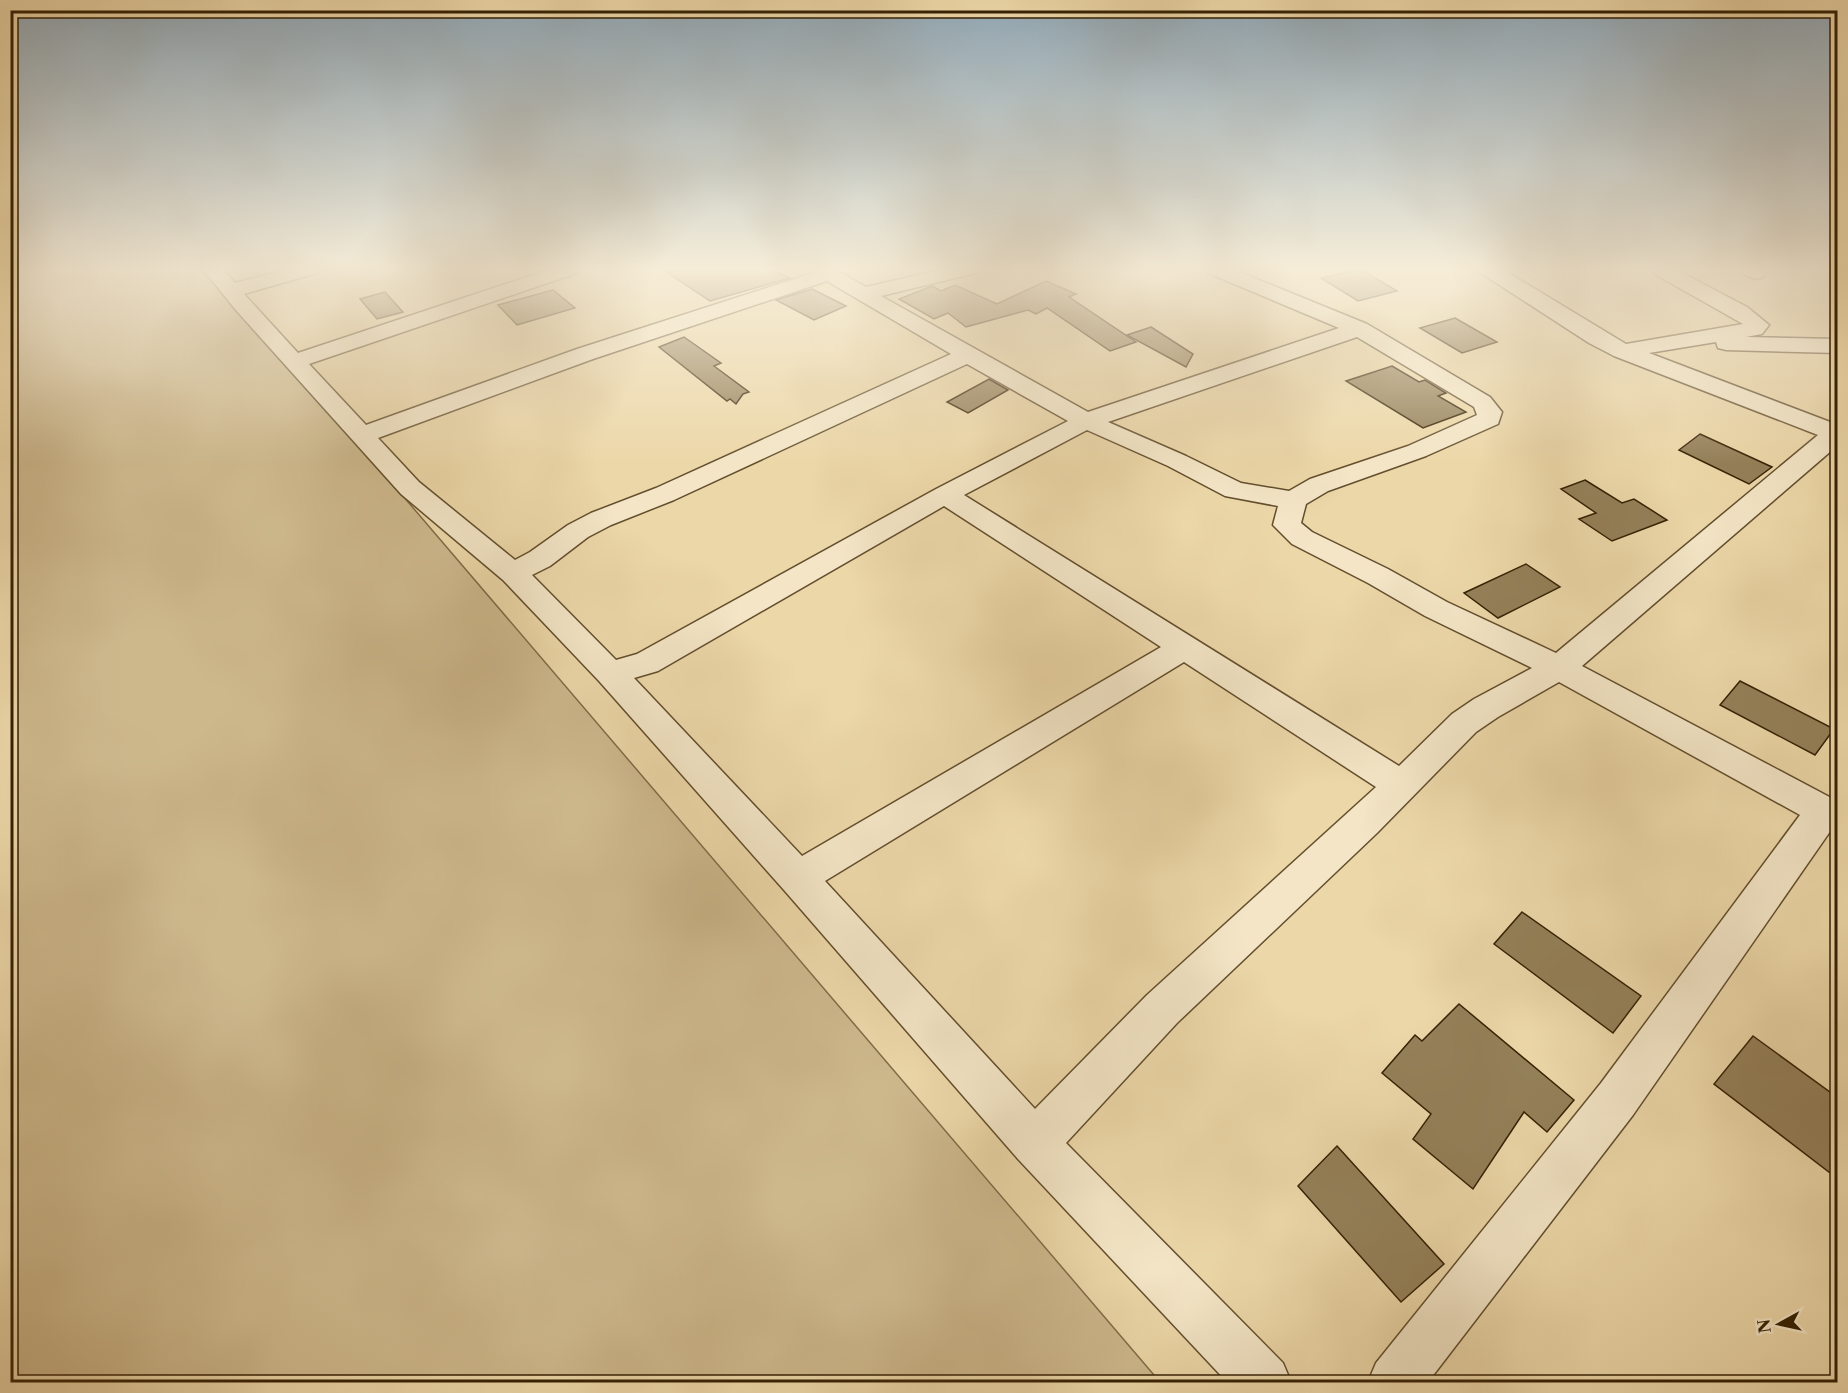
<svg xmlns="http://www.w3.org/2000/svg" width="1848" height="1393" viewBox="0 0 1848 1393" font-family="'Libre Caslon Text',serif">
	<rect width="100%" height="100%" fill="#ecd7a8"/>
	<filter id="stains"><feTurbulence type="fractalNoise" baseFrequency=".00333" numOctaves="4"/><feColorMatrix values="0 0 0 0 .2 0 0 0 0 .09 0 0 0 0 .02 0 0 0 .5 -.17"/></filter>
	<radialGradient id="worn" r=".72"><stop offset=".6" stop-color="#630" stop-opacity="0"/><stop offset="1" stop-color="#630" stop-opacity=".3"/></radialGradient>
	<polygon fill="#cdb88c" stroke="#816c48" stroke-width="1.5" points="10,269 209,269 1160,1382 11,1382"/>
	<g fill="#948059" stroke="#352104" stroke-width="1.5">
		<polygon points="662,269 772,269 790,278 710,301"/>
		<polygon points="1360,269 1397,291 1358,301 1321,278"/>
		<polygon points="1046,281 1076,294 1069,297 1136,342 1110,351 1047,308 1036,314 1028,310 966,327 948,313 934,319 899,299 932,286 941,291 955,285 997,304"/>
		<polygon points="812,289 846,306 814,320 776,300"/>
		<polygon points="553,290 575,308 517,325 498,305"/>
		<polygon points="385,292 403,312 377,319 360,299"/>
		<polygon points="1455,318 1497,342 1462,353 1420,328"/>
		<polygon points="1151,327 1193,354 1186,367 1127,335"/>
		<polygon points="684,337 721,363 714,366 749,392 743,394 736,404 730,399 727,401 659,347"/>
		<polygon points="1392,366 1419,382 1425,380 1446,393 1438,396 1466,412 1423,428 1346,381"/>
		<polygon points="989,379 1008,390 968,413 947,402"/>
		<polygon points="1700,434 1772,467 1749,484 1679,450"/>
		<polygon points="1585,480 1622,503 1634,499 1667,520 1612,541 1579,519 1596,513 1561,489"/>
		<polygon points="1526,564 1560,587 1498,618 1464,593"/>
		<polygon points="1740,681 1834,729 1815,755 1720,705"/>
		<polygon points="1522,912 1641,996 1613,1033 1494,944"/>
		<polygon points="1459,1004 1574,1100 1547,1132 1524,1112 1473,1189 1413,1139 1431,1114 1382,1073 1415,1035 1422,1041"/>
		<polygon points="1753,1036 1838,1098 1838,1179 1714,1084"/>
		<polygon points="1337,1146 1444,1264 1401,1302 1298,1186"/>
	</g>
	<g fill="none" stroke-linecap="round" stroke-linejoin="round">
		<g stroke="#634e2d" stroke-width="3">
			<g id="minor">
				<path d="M203 269H223L235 283 288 269H320L317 273 244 294 298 353 551 269H580L577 273 309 364 366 425 577 349 813 273 810 269H834L866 287 944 269H979L976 273 881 296 1088 412 1339 328 1208 273 1205 269H1232L1367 324 1490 397 1502 412 1498 424 1426 456 1328 491 1306 504 1301 523 1312 532 1388 569 1447 602 1556 653 1818 435 1614 356 1589 343 1481 273 1478 269H1502L1626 344 1743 324 1653 273 1650 269H1675L1747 307 1769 325 1762 334 1746 337 1838 339V353L1726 350 1718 348 1716 342 1649 353 1838 425V445L1582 666 1837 801 1838 820 1633 1115 1428 1382H1368L1376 1363 1601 1083 1800 815 1559 682 1498 717 1476 732 1377 833 1177 1023 1066 1143 1283 1363 1291 1382H1227L1018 1159 784 890 599 681 503 580 401 494 235 309ZM827 281 951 354 656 488 591 513 568 525 530 552 515 560 419 482 378 438 593 359ZM1357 337 1474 407 1477 415 1408 446 1310 479 1289 491 1241 483 1186 456 1108 422ZM967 364 1068 421 936 489 637 654 616 660 532 575 550 566 588 537 611 525 674 500ZM1087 430 1168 466 1225 496 1278 506 1273 525 1292 544 1368 583 1425 616 1532 668 1474 699 1452 714 1399 766 964 495ZM944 506 1161 647 802 856 634 678 658 671ZM1184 662 1376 787 1147 995 1035 1109 825 881Z"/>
				<path d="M1741 269H1763L1766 273 1763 277C1753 280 1747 278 1741 269Z"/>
			</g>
		</g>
		<use href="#minor" fill="#f3e5c6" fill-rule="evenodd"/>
	</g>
	<linearGradient id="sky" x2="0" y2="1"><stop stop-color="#91a9b8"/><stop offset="0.58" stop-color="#f6edd8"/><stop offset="1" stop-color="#f6edd8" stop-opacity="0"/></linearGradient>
	<rect width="1848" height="464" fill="url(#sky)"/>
	<rect width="1848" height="1393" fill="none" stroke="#ecd7a8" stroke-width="36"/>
	<rect x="12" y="12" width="1824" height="1369" fill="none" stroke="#352104" stroke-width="3"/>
	<rect x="18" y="18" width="1812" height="1357" fill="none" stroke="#352104" stroke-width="1.5"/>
	<g transform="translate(1779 1324) rotate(262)" stroke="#f3e5c6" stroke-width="4.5" paint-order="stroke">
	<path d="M0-4.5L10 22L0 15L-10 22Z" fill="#352104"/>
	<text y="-9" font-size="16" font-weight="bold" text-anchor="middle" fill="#352104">N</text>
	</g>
	<rect width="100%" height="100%" filter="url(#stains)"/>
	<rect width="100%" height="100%" fill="url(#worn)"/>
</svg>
